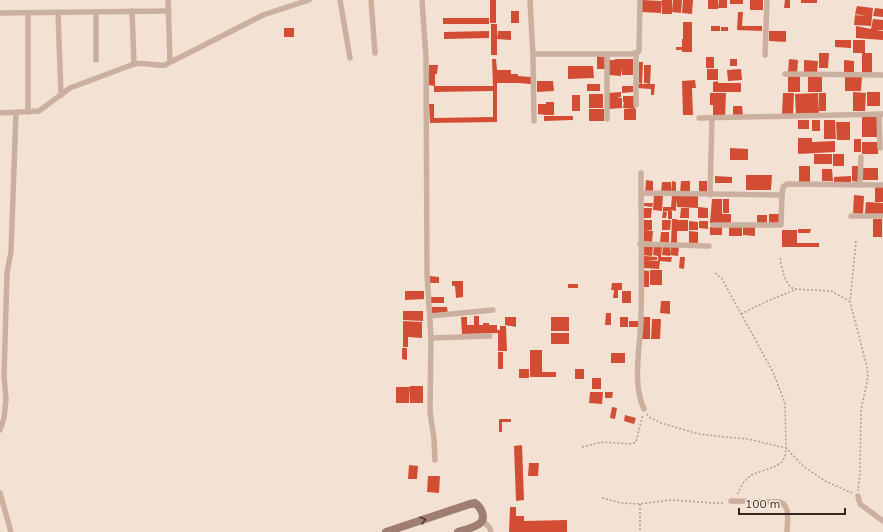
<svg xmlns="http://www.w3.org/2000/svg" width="883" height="532" viewBox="0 0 883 532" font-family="Mulish,sans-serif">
	<rect width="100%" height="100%" fill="#f3e2d4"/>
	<g fill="#d24d33">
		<rect x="490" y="0" width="6" height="23"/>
		<polygon points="642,0 662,1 661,13 641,12"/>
		<rect x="662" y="0" width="10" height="14"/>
		<polygon points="673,0 682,0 681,13 672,12"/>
		<polygon points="683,0 693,0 692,14 682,13"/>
		<rect x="708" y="0" width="10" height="9"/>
		<polygon points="719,0 727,0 727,8 718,8"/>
		<rect x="730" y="0" width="13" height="4"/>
		<rect x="750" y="0" width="13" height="10"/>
		<polygon points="785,0 790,0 790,8 784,8"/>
		<rect x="801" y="0" width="16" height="3"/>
		<polygon points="857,6 873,8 871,26 854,25 855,15 867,16 855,14"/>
		<polygon points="875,8 883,9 883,17 873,16"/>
		<rect x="511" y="11" width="8" height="12"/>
		<polygon points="738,12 743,12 742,26 762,26 762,31 737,30"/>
		<rect x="443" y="18" width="46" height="6"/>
		<polygon points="873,19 883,20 883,30 876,30 883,31 883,40 856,38 856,26 871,29"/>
		<polygon points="683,22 692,22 692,52 682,52 682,50 676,50 676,47 682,47 682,39 683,39"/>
		<rect x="491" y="24" width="6" height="31"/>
		<rect x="711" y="26" width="9" height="5"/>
		<rect x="721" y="27" width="7" height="4"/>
		<rect x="284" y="28" width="10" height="9"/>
		<polygon points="489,31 489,38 444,39 444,32"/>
		<polygon points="498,31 511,31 511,40 497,39"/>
		<polygon points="769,31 786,31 786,42 769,41"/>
		<polygon points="835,40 851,40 851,48 835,47"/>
		<rect x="853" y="40" width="12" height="13"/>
		<polygon points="819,53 829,53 828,68 819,68"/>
		<rect x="862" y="53" width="10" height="20"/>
		<polygon points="597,56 605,57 605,69 597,69"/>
		<rect x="706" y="57" width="8" height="11"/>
		<polygon points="492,59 496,59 497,70 511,70 511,74 518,74 518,83 497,83 497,122 430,123 429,104 434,104 434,118 493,117 493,91 434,92 434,86 493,86"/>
		<polygon points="615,59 633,59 633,75 622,75 621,69 621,76 608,75 608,60 615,60 615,71"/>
		<rect x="730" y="59" width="7" height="7"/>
		<polygon points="789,59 798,60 797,74 788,73"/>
		<polygon points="804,60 818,61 817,73 804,73"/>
		<polygon points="844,60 854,61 854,73 844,73"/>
		<polygon points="639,62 643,62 642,84 639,83"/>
		<polygon points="429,65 438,65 437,74 435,74 435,86 428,85"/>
		<polygon points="644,65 651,65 650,84 644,83"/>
		<polygon points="568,66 593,66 594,78 568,79"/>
		<rect x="707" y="69" width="11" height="11"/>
		<polygon points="741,69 742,80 728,81 727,70"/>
		<polygon points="518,76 531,77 531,84 518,83"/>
		<rect x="788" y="76" width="12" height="16"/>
		<rect x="808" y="76" width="14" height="16"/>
		<polygon points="845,76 862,76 861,91 845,91"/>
		<polygon points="695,80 696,88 692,88 693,115 683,115 682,81"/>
		<polygon points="537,81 553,81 554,91 537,92"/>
		<polygon points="718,81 718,83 741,83 741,92 713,92 713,82"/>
		<rect x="587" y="84" width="13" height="7"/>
		<polygon points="637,84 655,84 654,95 651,95 651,89 637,88"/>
		<polygon points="622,86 633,86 633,92 622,93"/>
		<polygon points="621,92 621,97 617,98 622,98 622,108 608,109 607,93"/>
		<polygon points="853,92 866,93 865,111 853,111"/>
		<rect x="867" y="92" width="13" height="14"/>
		<polygon points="710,93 726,93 725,117 713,117 713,105 710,105"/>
		<polygon points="783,93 794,93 793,115 782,114"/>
		<polygon points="818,93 819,113 796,114 795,94"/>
		<rect x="819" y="93" width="7" height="18"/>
		<rect x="589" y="94" width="14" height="14"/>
		<rect x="572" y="95" width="8" height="16"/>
		<rect x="623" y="96" width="12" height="6"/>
		<polygon points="546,102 554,102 554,115 546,115 546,108 546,115 538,114 538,104 546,104"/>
		<polygon points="624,102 635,102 635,109 623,108"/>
		<polygon points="733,106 742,106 743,117 733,117"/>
		<rect x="589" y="109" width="15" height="12"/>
		<rect x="624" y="109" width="12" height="11"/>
		<polygon points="544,116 573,116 573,120 544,121"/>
		<polygon points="862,117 879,117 878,129 862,129"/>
		<rect x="798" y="120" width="11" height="9"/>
		<rect x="812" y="120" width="8" height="11"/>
		<polygon points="824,120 835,120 836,139 824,139"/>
		<polygon points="836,122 850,122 850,140 837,140"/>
		<rect x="862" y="129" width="16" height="8"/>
		<polygon points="798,138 812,138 812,151 812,142 835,141 835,152 798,154"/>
		<rect x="854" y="139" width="7" height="13"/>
		<rect x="862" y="142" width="16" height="12"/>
		<polygon points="730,148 748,149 748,160 730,160"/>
		<rect x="814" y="154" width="18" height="10"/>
		<rect x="833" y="154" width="11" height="12"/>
		<rect x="799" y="166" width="11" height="17"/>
		<polygon points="852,166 859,166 859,182 852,181"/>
		<polygon points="862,168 878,168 878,180 861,180"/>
		<polygon points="822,169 832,169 833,181 822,181"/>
		<polygon points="746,175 772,175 771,190 746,190"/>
		<polygon points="715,176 732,177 732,183 715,183"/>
		<polygon points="851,176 851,183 834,184 834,177"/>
		<polygon points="646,180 653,181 653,193 645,192"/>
		<polygon points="672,181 676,182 676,193 671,193"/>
		<polygon points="681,181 690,181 690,193 680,193"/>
		<rect x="699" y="181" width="8" height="12"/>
		<polygon points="662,182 671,182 671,193 661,193"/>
		<rect x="875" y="187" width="8" height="15"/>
		<polygon points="654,195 663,195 662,211 653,210"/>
		<polygon points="854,195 864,196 863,214 853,213"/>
		<polygon points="672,196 681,196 681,201 681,196 698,196 698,208 677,207 676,200 676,211 671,210 672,211 672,219 668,219 668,211 663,211 663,207 671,207"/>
		<polygon points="712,199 722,199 722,214 731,214 731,223 710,223"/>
		<rect x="723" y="199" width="6" height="14"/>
		<polygon points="866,202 883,203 883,215 865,214"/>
		<polygon points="644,203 653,203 652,207 644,206"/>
		<polygon points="698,207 708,208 708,218 698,218"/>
		<polygon points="642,208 652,208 651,218 642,218"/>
		<polygon points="681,208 689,208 689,218 680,218"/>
		<polygon points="663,211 667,212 666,218 662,218"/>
		<rect x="769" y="214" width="10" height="10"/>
		<rect x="757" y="215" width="10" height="9"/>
		<polygon points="672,219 677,219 677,243 671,243"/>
		<rect x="873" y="219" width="9" height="18"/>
		<rect x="644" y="220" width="8" height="10"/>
		<polygon points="662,220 671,220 670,230 662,230"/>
		<rect x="677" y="220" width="11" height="11"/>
		<polygon points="689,221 698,222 698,230 689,230"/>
		<polygon points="699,221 708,221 708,229 699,228"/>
		<rect x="729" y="226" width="13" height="10"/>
		<polygon points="743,226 755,227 755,236 743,235"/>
		<rect x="710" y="227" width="12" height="8"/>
		<polygon points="798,229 811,229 810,233 798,233"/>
		<polygon points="644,230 653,231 652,242 643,241"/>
		<polygon points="782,230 797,230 797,243 819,243 819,247 782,247"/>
		<polygon points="689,231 698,232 698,243 689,243"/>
		<polygon points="661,232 669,232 669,243 660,243"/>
		<polygon points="643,245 653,246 652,256 642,255"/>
		<polygon points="654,246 662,246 661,257 672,257 671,262 660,261 659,269 644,268 644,256 657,257 657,260 646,260 658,261 658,256 653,255"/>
		<polygon points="663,246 670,246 670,256 662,255"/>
		<polygon points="671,246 679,246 678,256 670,255"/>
		<polygon points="680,257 685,257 684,269 679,268"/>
		<polygon points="642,270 649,271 649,287 642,287"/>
		<rect x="650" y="270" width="12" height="15"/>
		<polygon points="429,276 439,277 439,283 429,283"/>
		<polygon points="452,281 463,281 463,297 456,298 455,286 452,286"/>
		<polygon points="612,283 622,283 622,290 618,290 618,298 613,298 614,290 611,290"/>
		<rect x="568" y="284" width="10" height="4"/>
		<polygon points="405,291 424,291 424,299 405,300"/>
		<rect x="622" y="291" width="9" height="12"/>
		<rect x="430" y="297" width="14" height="6"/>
		<polygon points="661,301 670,301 670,314 660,313"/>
		<polygon points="429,307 447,307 448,313 430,314"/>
		<polygon points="403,311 423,311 423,321 403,320"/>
		<polygon points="606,313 611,313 611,325 605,325"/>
		<polygon points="474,316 479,316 479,325 483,325 483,323 489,323 489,325 497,325 497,330 500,330 500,326 506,326 507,351 498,351 498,333 462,334 461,317 467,317 467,325 474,325"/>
		<polygon points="505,317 516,317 516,327 505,325"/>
		<rect x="551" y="317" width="18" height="14"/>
		<rect x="620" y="317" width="8" height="10"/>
		<polygon points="642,317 650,317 650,339 641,339"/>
		<polygon points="652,319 661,319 660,339 651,339"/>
		<polygon points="403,321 422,322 422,338 408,337 408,347 403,347"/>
		<rect x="629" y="321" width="10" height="6"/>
		<rect x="551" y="333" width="18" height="11"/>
		<polygon points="402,348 407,348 407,360 402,359"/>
		<polygon points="530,350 542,350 542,372 556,372 556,377 530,377"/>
		<rect x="498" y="352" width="5" height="17"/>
		<rect x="611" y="353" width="14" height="10"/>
		<rect x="519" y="369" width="10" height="9"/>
		<rect x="575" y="369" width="9" height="10"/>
		<rect x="592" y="378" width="9" height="11"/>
		<rect x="410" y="386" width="13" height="17"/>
		<polygon points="396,387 410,387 409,403 396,403"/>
		<polygon points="590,392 603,392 602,404 589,403"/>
		<polygon points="605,392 613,392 612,398 605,398"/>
		<polygon points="612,407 617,408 615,419 610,418"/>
		<polygon points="625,415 636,418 634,424 624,421"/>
		<polygon points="499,419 511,419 511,422 502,422 502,432 499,432"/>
		<polygon points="522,445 524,500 516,501 514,446"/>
		<polygon points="529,463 539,463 538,476 528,476"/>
		<polygon points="409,465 418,466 417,479 408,479"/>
		<polygon points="428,476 440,476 439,493 427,492"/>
		<polygon points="510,507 516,507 516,516 524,516 524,521 567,520 567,532 509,532"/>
	</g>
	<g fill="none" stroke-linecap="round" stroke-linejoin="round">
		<g stroke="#b79a89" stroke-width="1.5" stroke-dasharray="2 2" stroke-linecap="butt">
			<polyline points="856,241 850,302 867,367 868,377 861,410 860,473 858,491"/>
			<path d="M780 258C782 268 784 284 794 289L831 291 849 301"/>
			<polyline points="715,273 722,279 773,372 785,403 786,448 785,457 782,462 776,466 751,475 743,483 737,495"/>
			<polyline points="741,314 761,304 794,290"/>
			<polyline points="647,414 649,417 661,423 699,434 716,436 748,439 786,448 803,466 825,481 852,493"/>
			<polyline points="582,447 601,442 632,444 636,442 643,414"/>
			<polyline points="602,498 621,503 640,504 672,500 714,503 724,503"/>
			<polyline points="640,504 640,532"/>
		</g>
		<g stroke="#cbb09f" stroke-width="5.5">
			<polyline points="168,0 170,62"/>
			<polyline points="340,0 350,58"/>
			<polyline points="371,0 375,53"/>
			<polyline points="422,0 426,57 427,274 431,338 430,412 434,439 435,460"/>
			<polyline points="530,0 533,56 534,121"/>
			<polyline points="132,11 134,64"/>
			<polyline points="96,12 96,60"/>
			<polyline points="0,13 169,11"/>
			<polyline points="58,13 61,95"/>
			<polyline points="533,54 631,54 638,52 639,51 640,0"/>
			<polyline points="765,55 767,0"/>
			<polyline points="785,74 883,75"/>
			<polyline points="636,105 636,53"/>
			<polyline points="28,112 28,13"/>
			<path d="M0 113 39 111 70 88 134 64C145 62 154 66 165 65L263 15 309 0"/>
			<polyline points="879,114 880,148"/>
			<polyline points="699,118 883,114"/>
			<polyline points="607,119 607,54"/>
			<path d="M641 173C641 222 642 272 641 321 640 347 632 384 644 409"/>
			<polyline points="860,185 861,157"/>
			<polyline points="641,193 782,195 783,187 787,184 883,185"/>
			<polyline points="710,195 712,118"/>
			<polyline points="851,216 883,216"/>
			<polyline points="713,225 781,225 782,195"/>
			<polyline points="640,244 709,246"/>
			<polyline points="430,316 493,310"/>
			<polyline points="431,338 490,336"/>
			<polyline points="0,430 4,418 6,399 4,376 7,273 11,252 16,113"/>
			<polyline points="0,493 11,532"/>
			<polyline points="858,496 860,504 883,521"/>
			<path d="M731 501 780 502C791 506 787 522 787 532"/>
			<polyline points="482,520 490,528 491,532"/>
		</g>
		<path stroke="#9f7e71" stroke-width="8" d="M386 532 470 504 475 503C481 507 487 519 479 524 473 528 464 530 458 532"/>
	</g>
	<defs><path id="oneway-chevron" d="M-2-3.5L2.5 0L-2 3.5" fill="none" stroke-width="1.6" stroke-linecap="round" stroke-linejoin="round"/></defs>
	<use stroke="#4f3d36" href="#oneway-chevron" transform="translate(423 520) rotate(-18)"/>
	<path d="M739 508v6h106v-6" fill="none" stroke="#342723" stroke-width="2"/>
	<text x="745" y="508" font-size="12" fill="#342723" stroke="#faece0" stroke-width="3" paint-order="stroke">100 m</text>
</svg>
